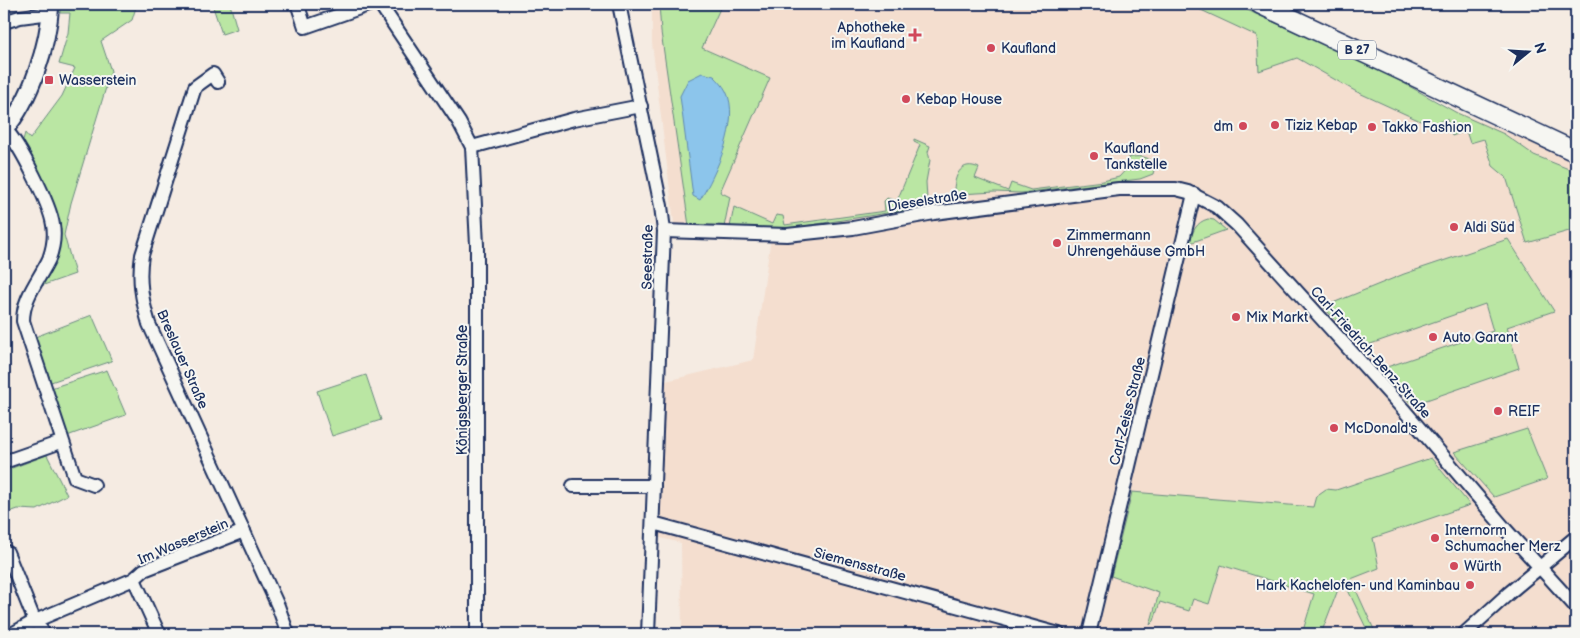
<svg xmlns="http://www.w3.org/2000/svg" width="1580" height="638" viewBox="0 0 1580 638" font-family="'Balsamiq Sans',sans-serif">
	<rect width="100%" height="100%" fill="#f5ebe2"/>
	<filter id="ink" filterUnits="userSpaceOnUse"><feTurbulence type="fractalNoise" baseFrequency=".02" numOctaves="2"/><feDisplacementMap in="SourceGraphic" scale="10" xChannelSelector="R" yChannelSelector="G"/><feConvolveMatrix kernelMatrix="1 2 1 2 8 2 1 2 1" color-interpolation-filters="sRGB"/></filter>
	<g filter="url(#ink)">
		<polygon fill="#f4decf" points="652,4 1198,4 1576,161 1576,634 682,634 681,543 657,537 666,381 753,360 771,238 675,231 652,43"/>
		<g fill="#bae6a3" stroke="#6a8a80">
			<polygon points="60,4 137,4 132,20 101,41 111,71 71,203 64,235 75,274 38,287 56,252 23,140 25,133 30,139 62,96 75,68 59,64 68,33 70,13 60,13"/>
			<polygon points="212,4 230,4 237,29 222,34"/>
			<polygon points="659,4 722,4 702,48 770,78 720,192 730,197 724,227 689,226 661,32"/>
			<polygon points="1188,4 1234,4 1384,72 1457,113 1504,134 1534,155 1576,172 1576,229 1527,243 1506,177 1493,166 1484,139 1470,143 1466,131 1452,136 1447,119 1429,125 1355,91 1297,58 1259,71 1257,36"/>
			<polygon points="914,139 930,146 928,152 930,160 926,182 927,199 926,202 919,208 785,229 766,230 730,227 734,207 772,224 776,215 783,216 785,225 885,211 884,201 887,198 897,201 920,145 914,142"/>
			<path d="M1132 157C1141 156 1150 156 1155 166L1153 174 1140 179 1021 193 995 192 960 194 954 189C955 174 962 160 979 168L975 178 1008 191 1011 183 1031 190 1103 181 1119 177 1131 164 1128 158Z"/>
			<path d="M1208 219 1214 220 1226 230 1190 243C1192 232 1196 222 1208 219Z"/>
			<polygon points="1508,239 1554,311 1507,327 1519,368 1412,405 1381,369 1493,331 1485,304 1362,347 1323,307 1404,274"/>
			<polygon points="92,315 112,361 51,382 35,337"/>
			<polygon points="107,370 126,415 67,436 51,388"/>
			<polygon points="366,375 381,420 332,436 317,391"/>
			<polygon points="1527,429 1547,479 1494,497 1454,452"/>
			<polygon points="47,455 67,495 37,510 18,509 4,514 4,471"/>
			<polygon points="1431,458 1470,505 1373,538 1379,568 1351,579 1376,634 1369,634 1346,586 1339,587 1321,634 1302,634 1314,594 1221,565 1209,604 1193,599 1189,611 1160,602 1154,621 1150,625 1159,593 1111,576 1132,492 1313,507 1316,496 1326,489 1336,490"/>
		</g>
		<path fill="#8cc5eb" stroke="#5f89b3" d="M702 73 714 76C718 80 723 85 726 91 741 120 716 174 700 200L693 196 680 96 688 80Z"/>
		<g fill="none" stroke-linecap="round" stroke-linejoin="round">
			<g stroke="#1b2f5e" stroke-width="16">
				<g id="minor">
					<polyline points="380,4 459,122 472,147 477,245 477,634"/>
					<polyline points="619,4 661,206 664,231 648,634"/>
					<polyline points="298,6 305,27 371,4"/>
					<polyline points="4,22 20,17 51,13"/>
					<path d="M218 82 213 74 195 87 142 255C138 280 142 300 149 324L278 606 288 634"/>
					<path d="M6 130C20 145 50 204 53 225 55 236 53 248 49 259 39 280 23 297 23 321L75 478 94 485"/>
					<polyline points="472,147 574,119 641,106"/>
					<polyline points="664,231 787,235 853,228 934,213 1119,189 1176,189 1188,192 1217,207 1237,225 1403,409 1506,530 1576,607"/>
					<polyline points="4,462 61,442"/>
					<polyline points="573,486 654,486"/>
					<polyline points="653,523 1059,634"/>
					<polyline points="7,552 33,617 44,634"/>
					<polyline points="134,579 159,634"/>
					<polyline points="12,634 35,621 134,579 144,570 244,531"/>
					<polyline points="1089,634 1194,194"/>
					<polyline points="1464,634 1509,593 1576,537"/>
				</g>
			</g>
			<g stroke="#1b2f5e" stroke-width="19">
				<path id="tertiary" d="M4 131C32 99 48 45 51 4"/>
			</g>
			<g stroke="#1b2f5e" stroke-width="22">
				<polyline id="primary" points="1260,4 1576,152"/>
			</g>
			<use href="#minor" stroke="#f6f6f2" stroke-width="12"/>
			<use href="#tertiary" stroke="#f6f6f2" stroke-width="15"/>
			<use href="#primary" stroke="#f6f6f2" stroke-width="19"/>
		</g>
	</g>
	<g fill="#d1495b" stroke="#f6f6f2" stroke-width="2">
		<path d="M912.5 27.5h5v5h5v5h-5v5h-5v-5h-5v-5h5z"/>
		<circle cx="991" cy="48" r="5"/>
		<rect x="44" y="75" width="10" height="10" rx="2.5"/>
		<circle cx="906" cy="99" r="5"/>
		<circle cx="1275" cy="125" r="5"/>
		<circle cx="1243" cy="126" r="5"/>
		<circle cx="1372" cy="127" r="5"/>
		<circle cx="1094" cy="156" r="5"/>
		<circle cx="1454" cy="227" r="5"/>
		<circle cx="1057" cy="243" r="5"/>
		<circle cx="1236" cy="317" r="5"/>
		<circle cx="1433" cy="337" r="5"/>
		<circle cx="1498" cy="411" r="5"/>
		<circle cx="1334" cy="428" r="5"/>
		<circle cx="1435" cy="538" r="5"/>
		<circle cx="1454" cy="566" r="5"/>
		<circle cx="1470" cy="585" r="5"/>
	</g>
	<g text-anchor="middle" stroke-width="4" stroke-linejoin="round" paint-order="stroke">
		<rect fill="#f6f6f2" stroke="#5d6b8a" stroke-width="1" x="1338" y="40.5" width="38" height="19" rx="4"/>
		<g font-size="12" font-weight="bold" fill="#1b2f5e">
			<text x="1357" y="54">B 27</text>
		</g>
		<g font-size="14" fill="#1b2f5e" stroke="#f6f6f2" text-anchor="start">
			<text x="905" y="32" text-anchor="end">Aphotheke<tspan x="905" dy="16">im Kaufland</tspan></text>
			<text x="1001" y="53">Kaufland</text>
			<text x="59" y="85">Wasserstein</text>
			<text x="916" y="104">Kebap House</text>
			<text x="1285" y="130">Tiziz Kebap</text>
			<text x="1233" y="131" text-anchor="end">dm</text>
			<text x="1382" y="132">Takko Fashion</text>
			<text x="1104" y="153">Kaufland<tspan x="1104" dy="16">Tankstelle</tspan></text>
			<text x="1464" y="232">Aldi Süd</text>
			<text x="1067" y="240">Zimmermann<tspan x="1067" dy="16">Uhrengehäuse GmbH</tspan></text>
			<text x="1246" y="322">Mix Markt</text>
			<text x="1443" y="342">Auto Garant</text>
			<text x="1508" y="416">REIF</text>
			<text x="1344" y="433">McDonald's</text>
			<text x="1445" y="535">Internorm<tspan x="1445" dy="16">Schumacher Merz</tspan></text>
			<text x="1464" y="571">Würth</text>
			<text x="1460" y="590" text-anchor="end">Hark Kachelofen- und Kaminbau</text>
		</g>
		<g font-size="14" fill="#1b2f5e" stroke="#f6f6f2">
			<text transform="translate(927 200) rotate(-9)" y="5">Dieselstraße</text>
			<text transform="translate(647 257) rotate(-89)" y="5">Seestraße</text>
			<text transform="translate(1371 352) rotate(48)" y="5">Carl-Friedrich-Benz-Straße</text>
			<text transform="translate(183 359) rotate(66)" y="5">Breslauer Straße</text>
			<text transform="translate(462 390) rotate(-90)" y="5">Königsberger Straße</text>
			<text transform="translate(1127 411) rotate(-76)" y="5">Carl-Zeiss-Straße</text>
			<text transform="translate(183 541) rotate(-23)" y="5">Im Wasserstein</text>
			<text transform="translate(860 564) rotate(15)" y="5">Siemensstraße</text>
		</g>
	</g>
	<rect width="1580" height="638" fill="none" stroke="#f6f6f2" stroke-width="20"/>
	<rect x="10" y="10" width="1560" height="618" fill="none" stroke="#1b2f5e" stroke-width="2" filter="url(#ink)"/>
	<g transform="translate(1528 52) rotate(72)" stroke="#f6f6f2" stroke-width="4" paint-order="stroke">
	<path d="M0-4L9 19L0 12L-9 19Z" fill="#1b2f5e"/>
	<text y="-8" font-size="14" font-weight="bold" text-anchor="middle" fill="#1b2f5e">N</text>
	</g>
</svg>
